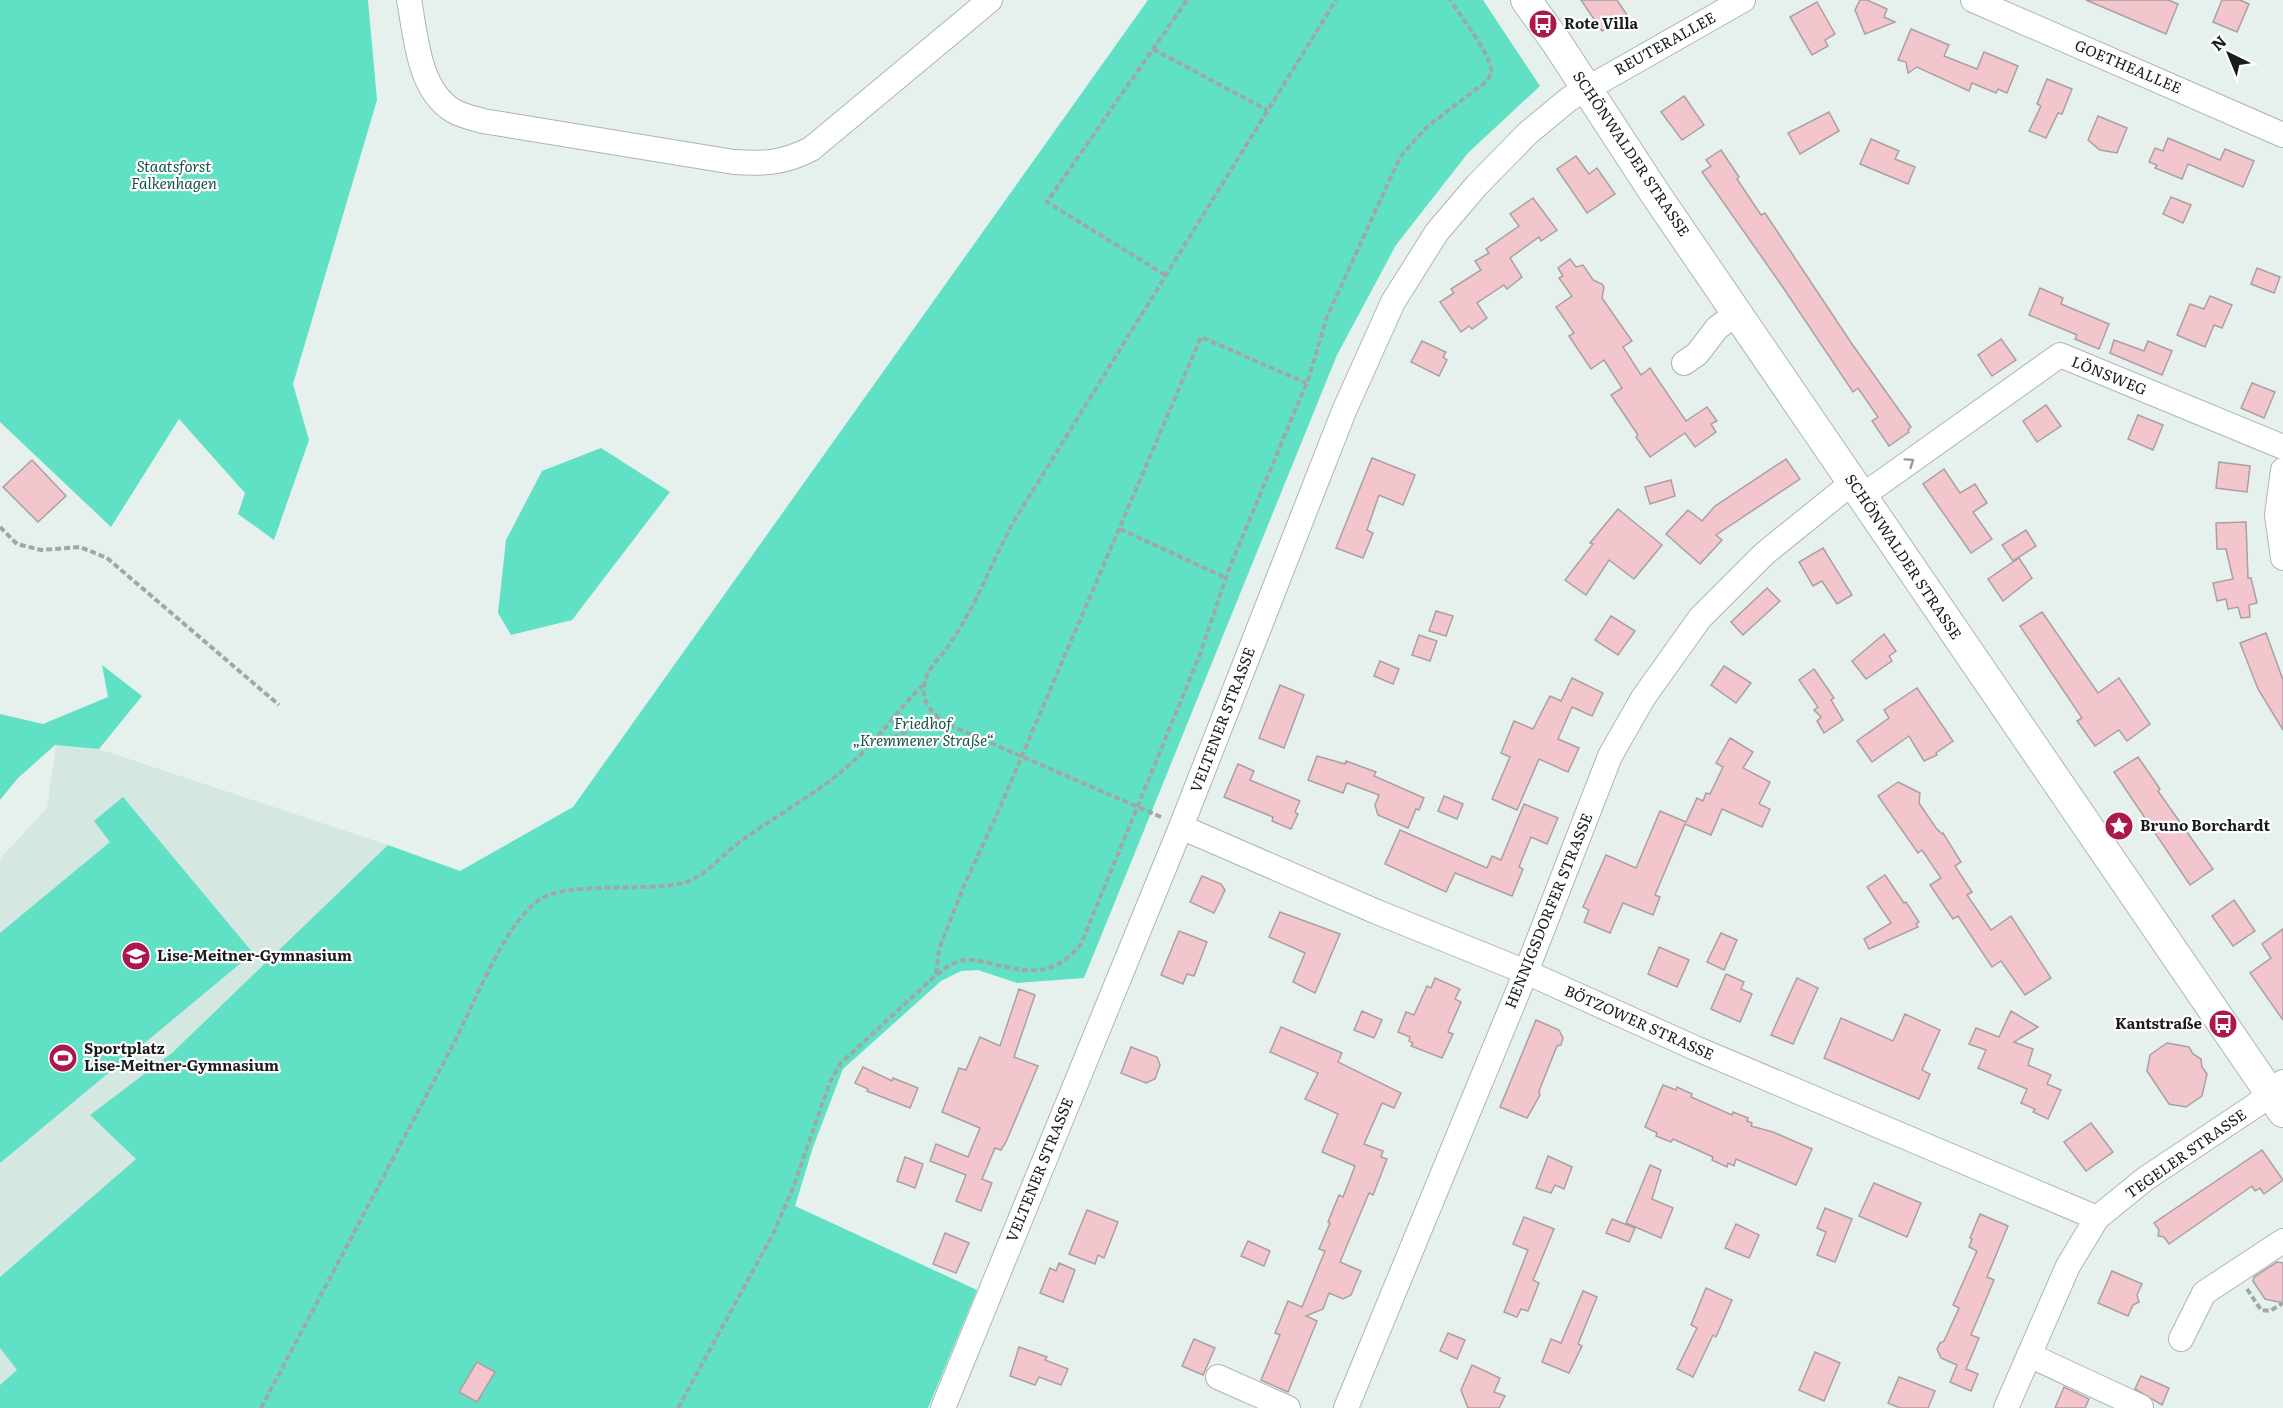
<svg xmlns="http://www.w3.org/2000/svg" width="2283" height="1408" viewBox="0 0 2283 1408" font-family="Literata,serif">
	<rect width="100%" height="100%" fill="#e6f1ee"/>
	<g fill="#d4e7e1">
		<polygon points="56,745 99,749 388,845 172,1053 91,1114 136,1159 0,1277 0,859 47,808"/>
		<polygon points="0,1348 18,1370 0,1385"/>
	</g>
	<g fill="#60e0c5">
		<polygon points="0,0 368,0 377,100 293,384 309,440 274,540 238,514 245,493 179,419 111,527 0,422"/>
		<polygon points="1148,0 1483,0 1540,86 1468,153 1396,245 1337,355 1084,978 1017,983 978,970 961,971 941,981 843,1069 813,1147 795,1206 977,1290 928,1408 0,1408 0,1385 17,1370 0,1348 0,1277 136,1159 90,1115 172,1053 388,845 460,871 573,807"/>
		<polygon points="601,448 670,492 572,620 511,635 498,613 506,540 542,471"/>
		<polygon points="102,665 142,696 99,749 55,745 18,778 0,800 0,714 43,724 108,697"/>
		<polygon points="123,797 253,953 0,1163 0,933 110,842 94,821"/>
	</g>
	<g fill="#f3c6ce" stroke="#aaa0a2" stroke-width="1.5">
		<polygon points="1581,0 1617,0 1627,15 1602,31"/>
		<polygon points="1860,0 1867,0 1887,9 1884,17 1895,22 1865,34 1855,10"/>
		<polygon points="2086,0 2168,0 2178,4 2166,34"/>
		<polygon points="2222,0 2240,0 2249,4 2237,32 2213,22"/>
		<polygon points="1817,2 1835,34 1825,40 1828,46 1812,55 1790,17"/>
		<polygon points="1911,29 1949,45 1944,56 1977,69 1984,52 2018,66 2007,93 1998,89 1996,93 1972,83 1969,91 1917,67 1908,73 1906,62 1898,60"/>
		<polygon points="2047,79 2072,89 2062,114 2058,113 2046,138 2029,131 2041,106 2037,104"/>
		<polygon points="1684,96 1704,125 1682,140 1661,112"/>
		<polygon points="1829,112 1839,131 1800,154 1788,133"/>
		<polygon points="2098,116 2127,128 2117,153 2100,150 2088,140"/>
		<polygon points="2168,138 2220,160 2225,149 2254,161 2243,187 2188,164 2182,179 2155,168 2157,165 2149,162 2155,148 2163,151"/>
		<polygon points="1871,139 1899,151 1895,159 1915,167 1908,184 1860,164"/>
		<polygon points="1721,150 1739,177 1737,179 1761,215 1765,213 1852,344 1911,427 1908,430 1909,432 1889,446 1872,421 1878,417 1858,388 1853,392 1780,283 1702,172 1711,166 1706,160"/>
		<polygon points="1576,156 1589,174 1597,168 1615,194 1587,213 1557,169"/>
		<polygon points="2171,197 2191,205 2183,223 2163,214"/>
		<polygon points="1533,198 1557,230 1541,241 1539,237 1510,258 1522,277 1507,289 1504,285 1477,303 1487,318 1472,329 1469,326 1461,332 1440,302 1454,293 1451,289 1481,270 1475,261 1489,253 1486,249 1519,226 1510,214"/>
		<polygon points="1570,259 1576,267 1583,265 1593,280 1602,284 1604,287 1602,298 1632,341 1623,347 1641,375 1650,368 1686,421 1707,407 1717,421 1711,424 1716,432 1695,447 1685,433 1650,457 1636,437 1638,435 1611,395 1622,388 1604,360 1591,369 1569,336 1574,333 1556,307 1572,296 1559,278 1563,276 1558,268"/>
		<polygon points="2257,268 2280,277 2274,293 2251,284"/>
		<polygon points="2040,288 2063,298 2061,304 2109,324 2099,349 2075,339 2077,335 2029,315"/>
		<polygon points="2210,296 2232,305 2222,328 2214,325 2205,347 2177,335 2190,304 2204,309"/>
		<polygon points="2001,339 2016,360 1992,376 1978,355"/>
		<polygon points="2114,340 2144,351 2148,341 2172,351 2162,375 2110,353"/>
		<polygon points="1422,341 1446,352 1443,357 1447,360 1439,376 1411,362"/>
		<polygon points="2252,383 2275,392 2264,418 2241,408"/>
		<polygon points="2046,405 2061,426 2037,442 2023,421"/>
		<polygon points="2138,415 2163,425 2153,450 2128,439"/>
		<polygon points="1372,458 1415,475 1403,505 1379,495 1367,530 1373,533 1363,558 1336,548"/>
		<polygon points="1786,459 1800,479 1716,535 1722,540 1700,564 1666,534 1688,510 1702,521 1715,506"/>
		<polygon points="32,460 66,496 38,522 3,487"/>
		<polygon points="2219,462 2250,466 2247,492 2216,488"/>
		<polygon points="1944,469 1960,493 1975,484 1987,503 1973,512 1992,539 1971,553 1923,484"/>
		<polygon points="1671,480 1675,496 1650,504 1645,487"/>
		<polygon points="1618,509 1662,545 1634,579 1609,560 1586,595 1565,580 1593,544 1590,543"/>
		<polygon points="2246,522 2248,578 2251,578 2257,603 2249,605 2250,617 2241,618 2238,607 2228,609 2226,599 2217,601 2213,583 2233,579 2226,549 2217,549 2216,523"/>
		<polygon points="2026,530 2036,546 2013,561 2002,545"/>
		<polygon points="1823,548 1852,595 1837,604 1822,581 1813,586 1799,562"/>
		<polygon points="2019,558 2032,578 2003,601 1988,579"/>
		<polygon points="1767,588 1780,601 1743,635 1731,622"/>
		<polygon points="1436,611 1453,616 1446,636 1429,631"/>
		<polygon points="2042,612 2098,693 2119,678 2150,724 2127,741 2119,730 2095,746 2077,721 2082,718 2020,626"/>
		<polygon points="1611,616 1635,631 1618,655 1595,640"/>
		<polygon points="2266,633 2283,680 2283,730 2258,689 2240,643"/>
		<polygon points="1884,634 1896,651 1889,656 1892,661 1866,679 1852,661"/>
		<polygon points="1419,635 1437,641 1430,661 1412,655"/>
		<polygon points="1380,661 1399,669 1393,684 1374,676"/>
		<polygon points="1724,666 1751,683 1736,703 1711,685"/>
		<polygon points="1814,669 1834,698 1831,700 1843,720 1824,733 1817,721 1821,717 1814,710 1818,707 1799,680"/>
		<polygon points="1572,678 1603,693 1592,716 1572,707 1558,739 1579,748 1568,772 1539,759 1517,810 1492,799 1510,757 1501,753 1514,721 1533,729 1550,696 1561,701"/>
		<polygon points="1280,685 1304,695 1284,748 1259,738"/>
		<polygon points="1917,688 1953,741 1936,753 1937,755 1924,761 1909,736 1872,762 1857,741 1889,718 1884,710"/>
		<polygon points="1730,738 1753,752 1743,768 1770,782 1759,804 1770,809 1762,827 1722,809 1711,835 1685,824 1655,895 1660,897 1653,915 1623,903 1610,933 1584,922 1589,910 1583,907 1606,855 1636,868 1660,811 1686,822 1697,798 1703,801 1706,793 1710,794 1723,767 1716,763"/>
		<polygon points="1317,756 1345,764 1346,761 1376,772 1374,776 1424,798 1419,810 1416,809 1408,828 1378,815 1375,805 1379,795 1347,783 1343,793 1308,780"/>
		<polygon points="2138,757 2160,789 2158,791 2213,869 2190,885 2114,772"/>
		<polygon points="1238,764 1254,771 1250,780 1300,801 1295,812 1298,814 1291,829 1272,821 1273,817 1224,797"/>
		<polygon points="1898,782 1920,793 1919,803 1936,828 1942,834 1943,833 1961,862 1955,866 1972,892 1967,895 1991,930 2011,916 2051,978 2025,995 2001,961 1992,967 1958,916 1953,919 1930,885 1941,878 1922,850 1918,853 1878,796"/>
		<polygon points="1444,796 1463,804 1457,819 1438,811"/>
		<polygon points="1524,804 1558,818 1547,844 1531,837 1519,867 1523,869 1512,896 1455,873 1446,892 1385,864 1400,830 1487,868 1492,856 1501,860"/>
		<polygon points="1885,875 1904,903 1906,902 1919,922 1916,924 1918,927 1869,949 1864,939 1891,923 1867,887"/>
		<polygon points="1202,876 1221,884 1225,890 1214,913 1190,902"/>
		<polygon points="2234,900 2255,931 2233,946 2212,916"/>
		<polygon points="1280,912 1340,934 1315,993 1293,982 1305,953 1269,937"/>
		<polygon points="2283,929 2283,1020 2250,973 2271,958 2262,944"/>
		<polygon points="1179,931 1207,942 1194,976 1187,974 1183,984 1161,975"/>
		<polygon points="1721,933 1737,940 1724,970 1707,962"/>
		<polygon points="1659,947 1689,960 1677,987 1648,974"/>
		<polygon points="1726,974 1744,982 1741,989 1752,994 1740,1022 1711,1009"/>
		<polygon points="1435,978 1460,989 1455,999 1461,1002 1448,1032 1453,1034 1442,1058 1411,1046 1413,1043 1409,1041 1410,1037 1398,1032 1406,1012 1414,1015 1427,986 1431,988"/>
		<polygon points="1797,978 1818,988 1793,1044 1771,1035"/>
		<polygon points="1019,989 1035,995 1014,1057 1038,1066 1006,1142 1001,1150 995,1148 982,1179 992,1183 981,1211 956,1201 966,1175 930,1161 936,1144 968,1157 980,1128 942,1112 959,1068 966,1070 980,1037 1000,1046"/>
		<polygon points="1362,1011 1382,1020 1374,1038 1354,1030"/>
		<polygon points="2011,1011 2038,1027 2014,1042 2033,1049 2028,1065 2051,1075 2047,1084 2061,1090 2048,1119 2033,1112 2035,1109 2021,1103 2027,1089 1978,1068 1986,1050 1969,1044 1976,1028 1999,1037"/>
		<polygon points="1905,1014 1940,1030 1922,1070 1930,1074 1919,1099 1824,1058 1841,1018 1893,1041"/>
		<polygon points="1536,1020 1559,1030 1563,1038 1561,1045 1557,1046 1539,1091 1540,1095 1527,1118 1500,1107"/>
		<polygon points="1281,1027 1342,1053 1338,1062 1401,1093 1394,1108 1382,1103 1364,1144 1383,1151 1381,1157 1387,1159 1373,1195 1369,1193 1340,1262 1361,1271 1351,1295 1343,1299 1329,1293 1323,1309 1306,1316 1317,1321 1288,1392 1261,1380 1280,1335 1275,1333 1288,1301 1302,1307 1325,1251 1319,1249 1330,1223 1328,1222 1339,1195 1343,1197 1355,1166 1322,1152 1338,1114 1305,1099 1318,1073 1270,1052"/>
		<polygon points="2167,1043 2189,1047 2193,1054 2201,1059 2202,1067 2207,1074 2202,1096 2186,1107 2169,1104 2147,1071 2150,1055"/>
		<polygon points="1131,1047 1157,1057 1160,1065 1155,1079 1146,1083 1121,1073"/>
		<polygon points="863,1067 892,1081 893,1078 918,1088 910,1108 867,1091 868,1089 855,1083"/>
		<polygon points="1663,1085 1676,1090 1677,1087 1692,1094 1691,1097 1732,1115 1733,1112 1748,1118 1747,1121 1752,1123 1751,1126 1773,1132 1812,1149 1796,1185 1736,1159 1734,1166 1728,1163 1727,1167 1712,1160 1713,1157 1673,1139 1671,1142 1656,1136 1657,1133 1645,1127"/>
		<polygon points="2091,1123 2113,1152 2086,1171 2064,1142"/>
		<polygon points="2262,1150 2283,1180 2264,1194 2260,1188 2255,1191 2252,1186 2169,1244 2164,1237 2158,1236 2159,1230 2154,1223"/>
		<polygon points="1548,1156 1572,1167 1564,1189 1555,1185 1551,1193 1536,1188"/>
		<polygon points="905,1157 923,1164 915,1188 897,1181"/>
		<polygon points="1650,1165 1661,1170 1652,1199 1673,1208 1661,1238 1626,1223"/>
		<polygon points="1874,1183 1921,1203 1907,1237 1859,1216"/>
		<polygon points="1825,1208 1852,1219 1835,1262 1817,1255 1826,1232 1817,1228"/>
		<polygon points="1087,1210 1118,1222 1104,1258 1098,1255 1095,1264 1069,1254"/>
		<polygon points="1980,1214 2008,1226 1987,1277 1994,1280 1971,1335 1979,1338 1966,1369 1978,1374 1971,1391 1950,1382 1957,1365 1941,1358 1937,1349 1940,1343 1944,1341 1959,1308 1953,1305 1977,1251 1969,1247 1972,1239 1970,1238"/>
		<polygon points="1524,1217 1554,1229 1533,1280 1539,1283 1528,1311 1521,1309 1517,1317 1504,1312 1528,1250 1513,1244"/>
		<polygon points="1612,1219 1635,1228 1629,1242 1606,1233"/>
		<polygon points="1736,1224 1759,1235 1749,1258 1725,1248"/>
		<polygon points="945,1233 969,1243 956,1273 933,1264"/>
		<polygon points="1248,1241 1270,1251 1264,1266 1241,1256"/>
		<polygon points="2277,1262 2283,1263 2283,1303 2265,1299 2253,1281 2254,1277"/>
		<polygon points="1059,1263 1075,1270 1063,1302 1040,1293 1050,1268 1056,1271"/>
		<polygon points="2112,1271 2142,1284 2137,1295 2139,1302 2133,1305 2128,1316 2098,1303"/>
		<polygon points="1706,1288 1732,1300 1716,1337 1713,1335 1693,1377 1677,1369 1697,1328 1691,1325"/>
		<polygon points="1583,1291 1597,1297 1578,1344 1582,1346 1569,1373 1542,1362 1551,1339 1561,1343"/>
		<polygon points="1448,1333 1465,1340 1457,1359 1440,1351"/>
		<polygon points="1194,1339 1215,1348 1203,1375 1182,1366"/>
		<polygon points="1019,1347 1047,1357 1045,1360 1068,1369 1061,1385 1039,1377 1035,1385 1010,1376"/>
		<polygon points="1815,1352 1840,1363 1824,1401 1799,1390"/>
		<polygon points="477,1362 495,1372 477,1402 459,1392"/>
		<polygon points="1472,1365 1500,1378 1494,1392 1505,1396 1499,1408 1468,1408 1461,1390"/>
		<polygon points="2141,1376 2169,1388 2162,1405 2135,1389"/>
		<polygon points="1899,1377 1935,1391 1928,1408 1900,1408 1888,1403"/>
		<polygon points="2064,1387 2089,1399 2085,1408 2055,1408"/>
	</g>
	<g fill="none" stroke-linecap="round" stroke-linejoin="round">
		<g stroke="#acb6b3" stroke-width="26">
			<g id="minor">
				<path d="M409 0C416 36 418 88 452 110 461 116 473 118 483 121L734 162C766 164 783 163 811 149L990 0"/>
				<polyline points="1973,0 2283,135"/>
				<polyline points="1684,363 1697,354 1717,328 1737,313"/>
				<polyline points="2283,470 2277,515 2283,558"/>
				<polyline points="1862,496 2060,355 2283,447"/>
				<polyline points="1181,827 1377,912 1526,972 1695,1048 2097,1218"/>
				<polyline points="2181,1339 2204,1293 2283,1241"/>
				<polyline points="2029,1355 2141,1407"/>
				<polyline points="1218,1377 1288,1408"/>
				<polyline points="943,1408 1181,827 1344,411 1393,302 1437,232 1477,185 1528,133 1569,99 1743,0"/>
				<polyline points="1346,1408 1526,972 1610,756 1643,698 1700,618 1764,554 1853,482"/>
				<polyline points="2006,1408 2068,1266 2097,1218 2145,1179 2256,1105 2283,1082"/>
			</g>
		</g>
		<g stroke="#acb6b3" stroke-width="32">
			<polyline id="major" points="1526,0 1557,43 1654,192 2283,1112"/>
		</g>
		<g stroke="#a0a8a6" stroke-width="4" stroke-dasharray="6 3" stroke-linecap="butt">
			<polyline points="1153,49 1267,110"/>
			<polyline points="1165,275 1047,202 1187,0"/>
			<polyline points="0,527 17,544 41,550 80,547 107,558 279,705"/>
			<polyline points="1120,529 1226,578"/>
			<polyline points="868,748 939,718"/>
			<path d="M1161 817 947 724C934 715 922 704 924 687 925 671 938 660 947 648 975 609 991 563 1014 521L1336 0"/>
			<polyline points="936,974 939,949 963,888 998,812 1201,337 1306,383"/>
			<polyline points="2247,1289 2261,1310 2270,1311 2283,1303"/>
			<path d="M261 1408C326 1286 390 1164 454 1043 475 1002 503 926 539 900 564 881 648 892 683 883 706 877 719 857 737 844 776 815 821 792 856 759 881 736 899 708 923 685"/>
			<path d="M678 1408 773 1234 793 1188 830 1082 841 1063 936 975C945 969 953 961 965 960 973 959 984 962 993 964 1031 973 1054 977 1081 944L1199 657 1229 569 1309 377 1327 317 1389 181 1401 156 1414 141 1428 126 1487 81C1489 77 1492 74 1491 69 1489 52 1460 15 1450 0"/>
		</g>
		<use href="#minor" stroke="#fff" stroke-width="24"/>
		<use href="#major" stroke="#fff" stroke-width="30"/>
	</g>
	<defs><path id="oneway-chevron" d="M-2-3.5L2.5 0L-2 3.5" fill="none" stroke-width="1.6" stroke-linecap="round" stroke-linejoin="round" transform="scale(1.5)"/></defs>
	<use stroke="#989998" href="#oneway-chevron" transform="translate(1910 462) rotate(-35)"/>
	<defs>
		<g id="bus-disc" transform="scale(1.5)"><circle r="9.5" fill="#ab184e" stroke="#fff"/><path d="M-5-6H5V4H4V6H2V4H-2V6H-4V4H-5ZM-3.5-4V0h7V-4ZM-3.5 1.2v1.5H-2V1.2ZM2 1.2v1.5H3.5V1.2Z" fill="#fff"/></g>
		<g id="sight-disc" transform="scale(1.5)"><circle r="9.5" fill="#ab184e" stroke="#fff"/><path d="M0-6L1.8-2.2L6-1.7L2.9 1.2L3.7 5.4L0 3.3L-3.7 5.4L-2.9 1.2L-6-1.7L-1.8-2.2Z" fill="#fff"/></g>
		<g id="school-disc" transform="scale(1.5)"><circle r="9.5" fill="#ab184e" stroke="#fff"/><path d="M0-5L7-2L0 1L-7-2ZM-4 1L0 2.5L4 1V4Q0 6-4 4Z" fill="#fff"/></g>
		<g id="stadium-disc" transform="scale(1.5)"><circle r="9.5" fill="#ab184e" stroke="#fff"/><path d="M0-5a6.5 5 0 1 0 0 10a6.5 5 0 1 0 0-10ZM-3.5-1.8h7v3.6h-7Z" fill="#fff"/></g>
	</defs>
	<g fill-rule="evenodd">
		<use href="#bus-disc" x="1543" y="24"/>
		<use href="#sight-disc" x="2119" y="826"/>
		<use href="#school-disc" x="136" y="956"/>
		<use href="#bus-disc" x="2223" y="1024"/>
		<use href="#stadium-disc" x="63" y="1058"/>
	</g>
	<g text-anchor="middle" stroke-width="4.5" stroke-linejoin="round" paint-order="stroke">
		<g font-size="15" font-weight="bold" fill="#191c1b" stroke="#fff" text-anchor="start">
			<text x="1564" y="29">Rote Villa</text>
			<text x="2140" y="831">Bruno Borchardt</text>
			<text x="157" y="961">Lise-Meitner-Gymnasium</text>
			<text x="2202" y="1029" text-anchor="end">Kantstraße</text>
			<text x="84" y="1054">Sportplatz<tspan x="84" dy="17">Lise-Meitner-Gymnasium</tspan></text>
		</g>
		<g font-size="15" fill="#191c1b" stroke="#fff">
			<text transform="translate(1665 44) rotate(-29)" y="5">REUTERALLEE</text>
			<text transform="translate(2128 67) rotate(23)" y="5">GOETHEALLEE</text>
			<text transform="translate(1631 154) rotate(56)" y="5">SCHÖNWALDER STRASSE</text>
			<text transform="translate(2109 376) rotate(22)" y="5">LÖNSWEG</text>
			<text transform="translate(1903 557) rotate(56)" y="5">SCHÖNWALDER STRASSE</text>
			<text transform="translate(1223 720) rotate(-69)" y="5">VELTENER STRASSE</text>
			<text transform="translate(1549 911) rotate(-68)" y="5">HENNIGSDORFER STRASSE</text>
			<text transform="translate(1639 1023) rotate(24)" y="5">BÖTZOWER STRASSE</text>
			<text transform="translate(2186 1154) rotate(-35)" y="5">TEGELER STRASSE</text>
			<text transform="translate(1040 1170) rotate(-68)" y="5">VELTENER STRASSE</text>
		</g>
		<g font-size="15" font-style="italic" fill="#175347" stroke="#fff">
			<text x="174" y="172">Staatsforst<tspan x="174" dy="17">Falkenhagen</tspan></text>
			<text x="923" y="729">Friedhof<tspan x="923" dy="17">„Kremmener Straße“</tspan></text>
		</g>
	</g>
	<g transform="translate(2229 54) rotate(317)" stroke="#ffffff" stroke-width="4.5" paint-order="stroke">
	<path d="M0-4.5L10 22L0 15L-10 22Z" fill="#191c1b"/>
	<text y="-9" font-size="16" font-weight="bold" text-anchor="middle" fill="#191c1b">N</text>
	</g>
</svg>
